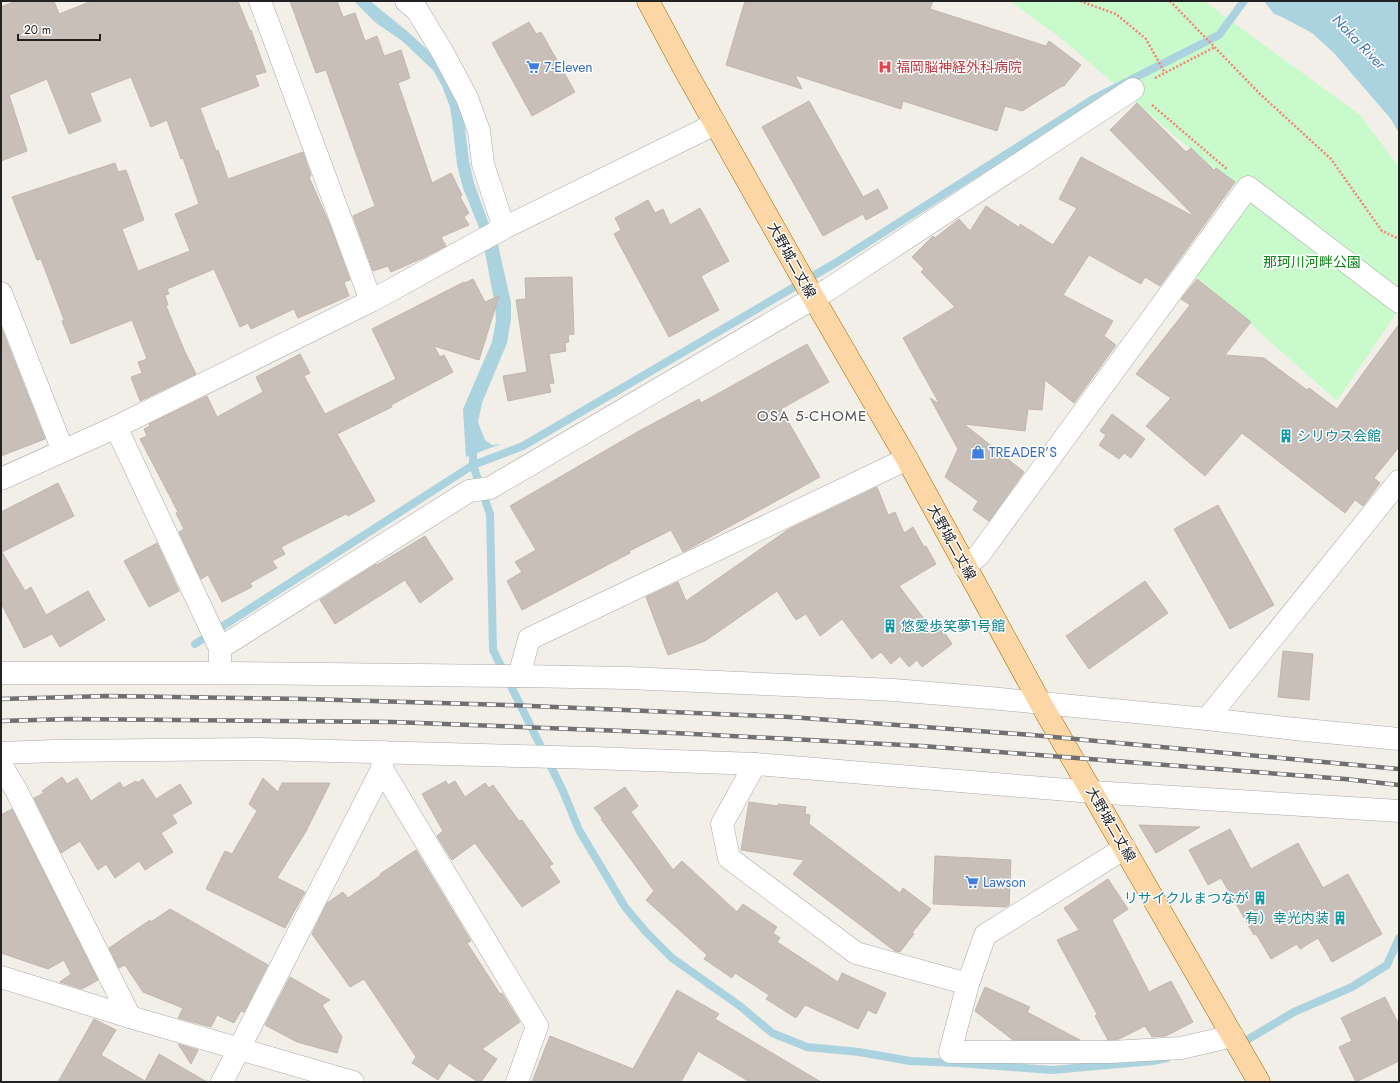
<svg xmlns="http://www.w3.org/2000/svg" width="1400" height="1083" viewBox="0 0 1400 1083" font-family="Jost,'Noto Sans JP',sans-serif">
	<rect width="100%" height="100%" fill="#f2efe9"/>
	<polygon fill="#c8facc" points="1010,1 1204,1 1360,115 1399,167 1399,309 1337,401 1194,274 1251,198 1182,142 1062,39"/>
	<g fill="#aad3df">
		<polygon points="354,1 370,1 407,31 440,61 464,119 469,161 474,183 490,227 497,240 511,303 511,319 507,343 482,403 478,422 485,440 492,445 501,444 466,457 463,409 492,342 496,320 495,305 484,247 480,230 463,188 457,165 452,120 450,107 442,86 433,70 401,40 376,23"/>
		<polygon points="1264,1 1399,1 1399,133 1390,118 1334,53 1312,33 1282,17 1274,14"/>
	</g>
	<g fill="none" stroke-linecap="round" stroke-linejoin="round">
		<g stroke="#aad3df" stroke-width="8">
			<polyline points="473,444 473,465 490,514 493,650 563,791 579,830 625,907 646,932 672,958 740,1006 772,1033 807,1047 859,1052 910,1061 958,1063 1052,1070 1153,1061 1167,1058"/>
			<polyline points="195,644 473,465 523,446 837,262 1093,99 1219,35 1244,1"/>
			<polyline points="1237,1042 1247,1040 1294,1012 1352,987 1387,965 1399,938"/>
		</g>
	</g>
	<g fill="#c7bfb8" stroke="#c4b6ab">
		<polygon points="16,1 54,1 59,14 92,1 238,1 250,31 251,30 266,72 255,75 259,86 200,108 216,151 218,150 228,179 303,152 311,176 309,177 330,225 350,280 344,282 349,296 298,318 294,309 251,329 248,323 240,327 214,269 167,289 169,294 165,295 168,305 166,306 185,352 196,374 140,401 131,377 142,373 138,362 147,359 132,320 71,344 62,321 64,320 41,259 37,260 12,197 115,163 118,172 126,170 144,220 122,229 138,271 190,251 175,214 199,204 183,158 181,159 167,120 151,127 131,77 90,93 101,121 69,134 47,79 9,95 27,151 1,161 1,7"/>
		<polygon points="290,1 337,1 343,17 355,13 365,41 377,36 384,56 401,50 410,78 398,83 432,183 451,173 462,195 460,197 469,213 464,217 469,225 441,237 446,246 423,258 391,272 388,266 373,271 353,216 375,206 326,70 316,73"/>
		<polygon points="745,1 933,1 930,9 1046,46 1049,41 1081,65 1064,86 1062,86 1022,111 1005,106 997,131 903,101 901,109 795,75 802,89 726,65"/>
		<polygon points="529,22 536,34 541,32 575,92 532,116 492,43"/>
		<polygon points="809,101 863,197 878,189 888,208 866,220 863,214 823,236 762,127"/>
		<polygon points="1137,103 1186,152 1191,148 1214,170 1216,168 1235,182 1160,286 1145,277 1141,284 1089,255 1063,295 1113,321 1104,336 1116,345 1074,403 1045,380 1042,410 1028,409 1025,431 964,424 1024,472 989,521 973,510 978,501 945,477 958,449 930,398 938,403 939,403 903,338 955,307 921,272 924,269 912,257 933,236 935,238 959,219 970,231 986,206 1020,228 1020,224 1053,245 1077,208 1059,199 1081,157 1195,217 1110,130"/>
		<polygon points="648,200 655,213 663,209 670,225 700,208 729,261 701,276 719,310 669,337 614,234 621,230 615,218"/>
		<polygon points="572,277 574,334 568,335 569,342 565,343 566,351 549,354 554,383 549,384 551,392 508,401 503,376 527,372 516,300 526,299 525,278"/>
		<polygon points="473,279 485,302 499,296 479,360 434,346 440,357 444,355 453,372 391,405 392,407 337,434 375,501 348,516 346,514 281,547 285,554 272,561 277,568 250,583 252,587 222,602 208,575 201,579 179,532 184,529 176,513 178,512 140,439 147,436 144,429 150,426 149,424 207,396 217,417 263,392 256,377 300,354 310,373 304,376 325,414 396,379 372,329 464,282 465,283"/>
		<polygon points="1197,279 1251,322 1225,355 1264,358 1307,390 1309,388 1337,409 1399,324 1399,447 1374,478 1380,483 1363,506 1355,500 1345,513 1242,433 1205,476 1146,426 1171,398 1136,374 1190,305 1181,299"/>
		<polygon points="1,327 45,439 1,456"/>
		<polygon points="807,344 829,382 781,409 820,477 683,552 671,530 629,551 630,553 522,610 507,581 522,572 515,562 536,550 510,506 639,431 699,399 701,403"/>
		<polygon points="1112,414 1145,439 1131,458 1124,453 1119,459 1099,445 1106,435 1100,431"/>
		<polygon points="58,483 74,516 2,552 25,591 31,587 46,615 88,591 105,620 60,647 52,634 24,648 1,603 1,512"/>
		<polygon points="877,487 888,515 895,512 904,533 913,527 924,547 926,546 936,564 899,586 931,628 938,623 952,644 922,667 917,660 909,667 900,656 891,664 881,652 872,659 842,619 820,636 806,614 796,620 777,591 705,641 668,655 646,597 678,582 686,601 789,529"/>
		<polygon points="1218,505 1274,605 1230,629 1174,529"/>
		<polygon points="425,536 453,579 420,603 405,580 335,624 320,600 376,564 377,565"/>
		<polygon points="157,543 179,591 149,607 124,561"/>
		<polygon points="1145,581 1168,613 1089,669 1066,636"/>
		<polygon points="1283,651 1313,654 1309,700 1278,697"/>
		<polygon points="62,777 67,784 77,778 91,801 120,782 123,788 136,781 137,783 143,779 156,799 180,784 192,803 172,815 177,823 161,833 173,852 145,870 139,861 115,878 106,864 98,870 80,841 61,853 34,798 44,793 42,791"/>
		<polygon points="263,778 278,792 282,783 330,783 305,833 277,878 305,892 285,928 206,889 225,851 232,854 257,811 249,804"/>
		<polygon points="446,781 448,785 455,781 465,797 485,783 489,788 493,785 519,821 522,820 553,864 549,866 560,882 522,907 475,843 452,860 437,836 443,831 422,794"/>
		<polygon points="625,787 638,806 631,812 673,870 682,861 737,912 743,904 777,927 773,933 780,938 777,942 838,982 842,973 886,993 876,1014 868,1010 858,1029 805,1005 796,1018 766,999 769,995 735,973 732,978 704,959 707,955 646,900 654,891 601,819 602,818 594,808"/>
		<polygon points="749,802 778,806 778,804 806,807 805,814 810,815 809,824 900,893 903,888 931,909 912,933 914,934 900,952 895,951 884,943 793,874 804,860 741,850"/>
		<polygon points="12,809 98,980 82,989 60,982 71,974 64,960 48,969 1,953 1,815"/>
		<polygon points="1139,825 1200,827 1156,853"/>
		<polygon points="1230,829 1251,869 1298,843 1323,888 1348,874 1382,934 1332,962 1318,938 1300,949 1297,944 1271,959 1256,934 1254,935 1221,878 1208,885 1189,850"/>
		<polygon points="416,850 471,941 467,943 500,994 502,993 520,1022 482,1049 497,1059 481,1082 478,1082 449,1063 438,1080 412,1063 416,1057 364,979 350,987 312,934 327,903 343,892 348,898 381,875 380,874"/>
		<polygon points="935,856 1011,860 1009,905 1006,907 933,904"/>
		<polygon points="1108,879 1128,909 1112,920 1149,992 1171,981 1193,1022 1166,1036 1152,1037 1145,1026 1119,1039 1108,1040 1095,1016 1097,1014 1057,940 1079,930 1064,908"/>
		<polygon points="170,909 268,965 244,1012 241,1011 234,1023 217,1015 211,1027 178,1018 183,1008 143,992 125,965 119,968 109,948 150,920 151,922"/>
		<polygon points="290,977 330,1000 322,1005 342,1037 337,1053 297,1042 265,1025"/>
		<polygon points="985,987 1030,1007 1027,1012 1080,1040 1013,1040 975,1011"/>
		<polygon points="677,990 719,1014 715,1019 821,1082 750,1082 698,1051 681,1082 532,1082 550,1036 633,1069"/>
		<polygon points="1385,997 1399,1025 1399,1061 1356,1082 1339,1047 1352,1041 1341,1018"/>
		<polygon points="94,1019 116,1030 101,1055 145,1081 159,1054 207,1082 58,1082"/>
		<polygon points="178,1044 198,1050 191,1064"/>
	</g>
	<g fill="none" stroke-linecap="round" stroke-linejoin="round">
		<g stroke="#a9a9a9" stroke-width="23">
			<g id="minor">
				<polyline points="260,1 371,301"/>
				<polyline points="406,1 417,10 443,53 467,98 479,131 483,164 504,228"/>
				<polyline points="1,293 63,451"/>
				<polyline points="116,427 220,648 220,663"/>
				<polyline points="1,479 116,427 371,301 504,228 701,131 715,123"/>
				<polyline points="965,567 979,555 1248,187 1399,302"/>
				<polyline points="220,648 469,491 490,488 829,289 1133,89"/>
				<polyline points="1,673 220,673 519,676 628,678 786,685 894,690 990,698 1207,719 1295,729 1399,739"/>
				<polyline points="519,676 529,639 907,459"/>
				<polyline points="1207,719 1399,481"/>
				<polyline points="1,753 54,751 259,749 593,758 755,764 1092,792 1399,811"/>
				<polyline points="755,764 722,824 729,858 856,953 968,984"/>
				<polyline points="1,765 15,788 130,1017"/>
				<polyline points="382,769 537,1026 517,1082"/>
				<polyline points="1125,848 985,935 968,984 950,1052 1111,1052 1181,1048 1233,1036"/>
				<polyline points="1,977 130,1017 353,1082"/>
				<polyline points="222,1082 382,769 383,752"/>
			</g>
		</g>
		<g stroke="#a06b00" stroke-width="23">
			<polyline id="major" points="648,1 686,72 813,297 907,459 1041,704 1259,1082"/>
		</g>
		<g stroke="#fa8072" stroke-width="2.5" stroke-dasharray="2 2" stroke-linecap="butt">
			<polyline points="1080,1 1116,14 1146,39 1165,73"/>
			<polyline points="1170,1 1259,93 1331,159 1382,231 1399,239"/>
			<polyline points="1155,78 1215,47"/>
			<polyline points="1152,105 1228,170"/>
		</g>
		<use href="#minor" stroke="#fff" stroke-width="22"/>
		<use href="#major" stroke="#fcd6a4" stroke-width="22"/>
		<g stroke="#707070" stroke-width="4.5">
			<g id="rail">
				<polyline points="1,699 107,696 306,699 506,705 790,717 1032,735 1399,769"/>
				<polyline points="1,721 70,719 393,722 674,733 922,746 1345,779 1399,785"/>
			</g>
		</g>
		<use href="#rail" stroke="#fff" stroke-width="3" stroke-dasharray="9" stroke-linecap="butt"/>
	</g>
	<defs>
		<g id="supermarket-bare" transform="scale(1.08)"><path d="M-6-5.5h2.5l.6 2H6L4.5 2H-2.5L-4.4-4H-6ZM-1.5 3.2a1.3 1.3 0 1 0 .1 0ZM3 3.2a1.3 1.3 0 1 0 .1 0Z" fill="#3f7fe0" stroke="#fff" stroke-width="2.5" paint-order="stroke"/></g>
		<g id="hospital-bare" transform="scale(1.08)"><path d="M-5-5h3v3.5h4V-5h3V5h-3V1.5h-4V5h-3Z" fill="#e0444e" stroke="#fff" stroke-width="2.5" paint-order="stroke"/></g>
		<g id="building-bare" transform="scale(1.08)"><path d="M-4-6H4V6H1V3H-1V6H-4ZM-2.5-4.3h1.7v1.8h-1.7ZM.8-4.3h1.7v1.8H.8ZM-2.5-1h1.7V.8h-1.7ZM.8-1h1.7V.8H.8Z" fill="#0f9aa8" stroke="#fff" stroke-width="2.5" paint-order="stroke"/></g>
		<g id="shop-bare" transform="scale(1.08)"><path d="M-5-2.5h2.3a2.7 3.5 0 0 1 5.4 0H5L5.5 6h-11ZM-1.5-2.5h3a1.5 2.3 0 0 0-3 0Z" fill="#3f7fe0" stroke="#fff" stroke-width="2.5" paint-order="stroke"/></g>
	</defs>
	<g fill-rule="evenodd">
		<use href="#supermarket-bare" x="533" y="67"/>
		<use href="#hospital-bare" x="885" y="67"/>
		<use href="#building-bare" x="1286" y="436"/>
		<use href="#shop-bare" x="978" y="452"/>
		<use href="#building-bare" x="890" y="626"/>
		<use href="#supermarket-bare" x="972" y="882"/>
		<use href="#building-bare" x="1260" y="898"/>
		<use href="#building-bare" x="1340" y="918"/>
	</g>
	<g text-anchor="middle" stroke-width="3" stroke-linejoin="round" paint-order="stroke">
		<g font-size="14" fill="#366cbe" stroke="#fff" text-anchor="start">
			<text x="544" y="72">7-Eleven</text>
			<text x="989" y="457">TREADER’S</text>
			<text x="983" y="887">Lawson</text>
		</g>
		<g font-size="14" fill="#be3a42" stroke="#fff" text-anchor="start">
			<text x="896" y="72">福岡脳神経外科病院</text>
		</g>
		<g font-size="14" fill="#222" stroke="#fff">
			<text transform="translate(792 260) rotate(61)" y="5">大野城二丈線</text>
			<text transform="translate(952 542) rotate(61)" y="5">大野城二丈線</text>
			<text transform="translate(1111 824) rotate(60)" y="5">大野城二丈線</text>
		</g>
		<g font-size="14" fill="#0c8416" stroke="#fff">
			<text x="1312" y="267">那珂川河畔公園</text>
		</g>
		<g font-size="14" fill="#0d838f" stroke="#fff" text-anchor="start">
			<text x="1297" y="441">シリウス会館</text>
			<text x="901" y="631">悠愛歩笑夢1号館</text>
			<text x="1249" y="903" text-anchor="end">リサイクルまつなが</text>
			<text x="1329" y="923" text-anchor="end">有）幸光内装</text>
		</g>
		<g font-size="15" font-style="italic" fill="#4a7aab" stroke="#fff">
			<text transform="translate(1359 42) rotate(46)" y="5">Naka River</text>
		</g>
		<g font-size="15" letter-spacing="1" fill="#555" stroke="#fff">
			<text x="812" y="421">OSA 5-CHOME</text>
		</g>
	</g>
	<rect width="1400" height="1083" fill="none" stroke="#222222" stroke-width="4"/>
	<path d="M18 34v6h82v-6" fill="none" stroke="#222222" stroke-width="2"/>
	<text x="24" y="34" font-size="12" fill="#222222" stroke="#ffffff" stroke-width="3" paint-order="stroke">20 m</text>
</svg>
